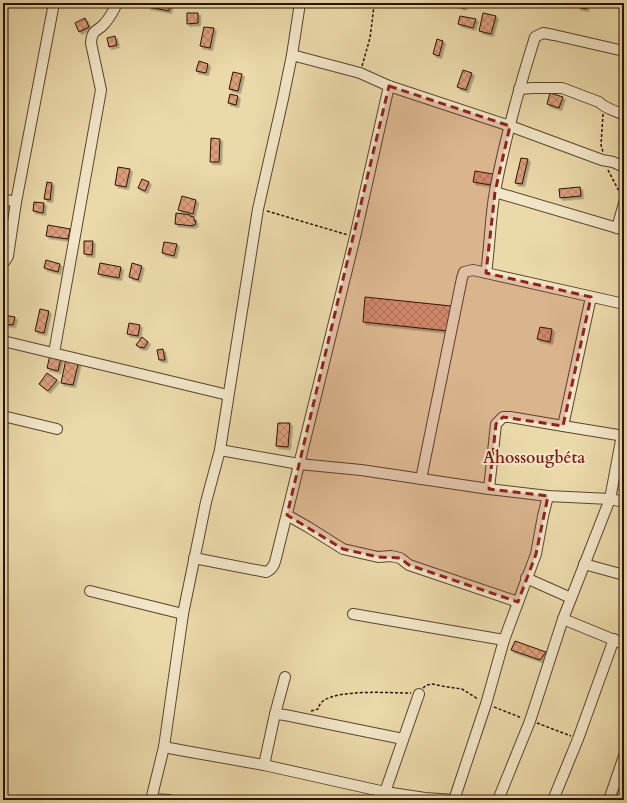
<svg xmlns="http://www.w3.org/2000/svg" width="627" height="803" viewBox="0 0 627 803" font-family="Cardo,serif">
	<defs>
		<pattern id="building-cross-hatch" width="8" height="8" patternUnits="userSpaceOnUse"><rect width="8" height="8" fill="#dd9e7d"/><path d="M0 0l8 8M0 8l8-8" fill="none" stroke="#b37f64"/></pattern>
		<filter id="shadow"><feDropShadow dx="2.5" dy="2.5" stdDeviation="0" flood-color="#0004"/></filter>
	</defs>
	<rect width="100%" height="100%" fill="#ebd9aa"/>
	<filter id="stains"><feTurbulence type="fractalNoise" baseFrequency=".005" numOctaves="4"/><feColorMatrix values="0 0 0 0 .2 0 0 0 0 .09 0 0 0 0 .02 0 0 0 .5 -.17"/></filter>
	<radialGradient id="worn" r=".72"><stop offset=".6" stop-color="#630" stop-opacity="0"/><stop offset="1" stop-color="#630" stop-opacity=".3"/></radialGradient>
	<g fill="url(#building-cross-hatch)" stroke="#291201" filter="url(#shadow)">
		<polygon points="148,3 171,3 169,11 148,7"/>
		<polygon points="453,3 465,3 464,8 453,5"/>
		<polygon points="578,3 587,3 586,9 577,7"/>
		<polygon points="187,13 198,13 198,23 187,24"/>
		<polygon points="483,13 496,16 491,34 479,31"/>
		<polygon points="460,16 476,19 473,28 458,24"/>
		<polygon points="85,18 89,27 79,32 75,23"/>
		<polygon points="204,27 214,28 210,48 200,46"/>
		<polygon points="115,36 117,45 109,47 107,38"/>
		<polygon points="437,39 443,41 439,56 433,54"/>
		<polygon points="199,61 208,64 206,73 196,71"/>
		<polygon points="463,70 472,73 466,90 457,87"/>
		<polygon points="233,72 242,74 238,91 229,89"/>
		<polygon points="550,93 563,97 559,108 547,104"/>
		<polygon points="230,94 238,96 236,105 228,103"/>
		<polygon points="211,138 220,139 219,162 210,162"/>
		<polygon points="521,158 528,159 522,184 515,183"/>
		<polygon points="118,167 130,169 126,187 115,185"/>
		<polygon points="475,171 493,174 491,185 473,182"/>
		<polygon points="142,179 149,182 145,191 138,188"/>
		<polygon points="47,182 52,183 50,200 44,199"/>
		<polygon points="580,187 581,196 560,198 559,189"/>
		<polygon points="182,196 196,200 193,214 178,210"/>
		<polygon points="34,202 44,203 43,213 33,211"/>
		<polygon points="176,213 190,215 190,216 194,217 194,221 196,221 195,225 193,225 193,226 175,224"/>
		<polygon points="48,225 70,229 68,239 46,236"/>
		<polygon points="84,241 93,241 92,255 84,254"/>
		<polygon points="164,242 177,244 174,256 162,253"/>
		<polygon points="46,260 60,264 58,272 44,268"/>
		<polygon points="100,263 121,267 119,278 98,274"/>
		<polygon points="132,263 142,266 138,280 129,277"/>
		<polygon points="365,297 451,306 448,331 363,322"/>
		<polygon points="40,309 49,311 44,333 35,331"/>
		<polygon points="3,315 15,317 13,325 3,324"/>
		<polygon points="129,323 140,325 138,336 127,334"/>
		<polygon points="540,327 552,329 550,342 537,339"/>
		<polygon points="142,337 148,342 144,348 142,347 141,348 136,345"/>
		<polygon points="52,347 63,350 58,371 47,368"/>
		<polygon points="163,349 165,360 159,360 157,350"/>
		<polygon points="66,359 79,361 73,385 61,383"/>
		<polygon points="47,373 57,380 48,391 39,384"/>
		<polygon points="278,423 290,423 288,447 276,446"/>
		<polygon points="515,641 546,652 540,660 511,650"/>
	</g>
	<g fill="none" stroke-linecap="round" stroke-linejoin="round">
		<g stroke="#5a442b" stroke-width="12">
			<g id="minor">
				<polyline points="292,55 360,73 389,86 510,126 602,160 613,162 624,167"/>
				<path d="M519 89 534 88H562L599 102C604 108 616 111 624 115"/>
				<polyline points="495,192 624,230"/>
				<polyline points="3,199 16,202"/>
				<polyline points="617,228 624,203"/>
				<polyline points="3,262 5,261 8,256 16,202 54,3"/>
				<path d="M486 273C490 246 490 218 495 191 505 139 519 88 535 37L543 33 554 35 624 51"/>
				<polyline points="3,341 228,395"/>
				<path d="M54 353 101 90 91 43C92 28 98 32 105 23 110 17 114 10 117 3"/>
				<polyline points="3,416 57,429"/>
				<polyline points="563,426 591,297"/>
				<polyline points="220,450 299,464 361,470 489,489 548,496 610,499 624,502"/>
				<polyline points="421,479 462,278 464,272 473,270 624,304"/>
				<polyline points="489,489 496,424 503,417 510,417 563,426 624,436"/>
				<polyline points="287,515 308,527 343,549 378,557 391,556 400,558 409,565 518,602"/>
				<path d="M194 558 266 572C274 569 275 562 277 554L355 237 389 86"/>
				<polyline points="584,564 624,575"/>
				<polyline points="526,578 571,598"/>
				<polyline points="90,591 183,614"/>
				<polyline points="353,614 504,640"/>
				<polyline points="563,619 624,644"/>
				<polyline points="275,714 285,715 403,739"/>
				<polyline points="164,747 185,751 264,765 385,792 425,798 455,800"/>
				<polyline points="264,765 275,714 285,677"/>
				<polyline points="385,792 419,694"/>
				<polyline points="152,799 169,800"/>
				<polyline points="151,800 164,747 183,614 206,502 220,450 258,209 283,99 292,55 300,3"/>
				<polyline points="454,800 486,704 504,640 536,554 543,516 548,496"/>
				<polyline points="498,800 530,721 563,619 610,499 622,435"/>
				<polyline points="553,800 578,739 614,639"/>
				<polyline points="609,800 624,756"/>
			</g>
		</g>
		<g stroke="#291201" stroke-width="1.5" stroke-dasharray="3 2" stroke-linecap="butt">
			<polyline points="362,66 370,38 374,6"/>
			<polyline points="603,114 601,145 603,152"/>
			<polyline points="608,170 621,195"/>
			<polyline points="267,211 348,235"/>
			<polyline points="423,688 427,685 432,684 442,686 462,689 478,699"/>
			<polyline points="494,707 522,718"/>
			<path d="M311 711 318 709C319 706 320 703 323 701 340 689 389 693 411 693"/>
			<polyline points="537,723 571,736"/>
		</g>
		<use href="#minor" stroke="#f2e6c8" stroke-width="10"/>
	</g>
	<path fill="#8f2418" fill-opacity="0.2" stroke="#8f2418" stroke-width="3" stroke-dasharray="8 5" stroke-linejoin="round" d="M389 86 510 126 495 192 486 273 591 297 563 426 503 417 496 424 489 489 548 496 536 554 518 602 409 565 400 558 378 557 343 549 287 515Z"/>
	<g text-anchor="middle" stroke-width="4" stroke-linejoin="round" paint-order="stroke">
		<g font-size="16" font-weight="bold" fill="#7a1f14" stroke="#f2e6c8">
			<text x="534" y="463">Ahossougbéta</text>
		</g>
	</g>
	<rect width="627" height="803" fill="none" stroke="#ebd9aa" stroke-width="16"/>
	<rect x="4" y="4" width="619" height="795" fill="none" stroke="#291201" stroke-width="2"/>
	<rect x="8" y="8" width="611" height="787" fill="none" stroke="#291201"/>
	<rect width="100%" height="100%" filter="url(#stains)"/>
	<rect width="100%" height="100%" fill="url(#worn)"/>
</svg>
